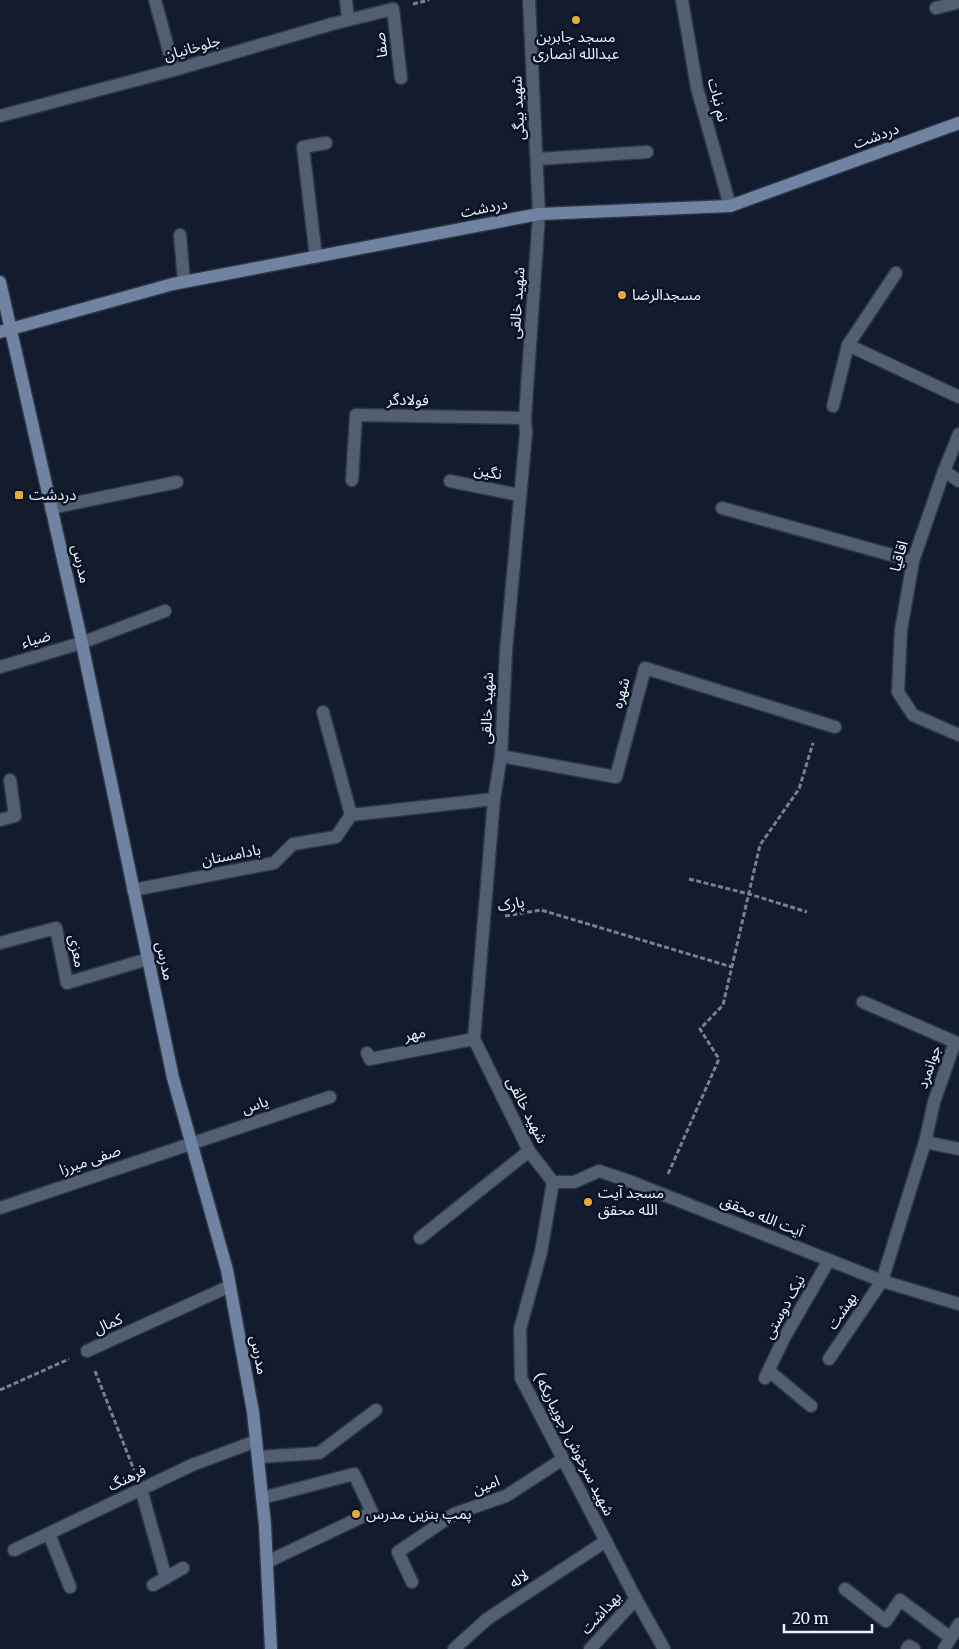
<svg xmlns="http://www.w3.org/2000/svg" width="959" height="1649" viewBox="0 0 959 1649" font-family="Merriweather,'Noto Sans Arabic',serif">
	<rect width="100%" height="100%" fill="#121c2e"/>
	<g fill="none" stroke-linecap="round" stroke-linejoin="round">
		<g stroke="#2c3647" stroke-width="15">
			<polyline id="lane" points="262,1498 354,1474 372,1512 267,1562"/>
		</g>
		<g stroke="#2c3647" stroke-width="15">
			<g id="street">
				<polyline points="155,0 174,70"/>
				<polyline points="346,0 348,19"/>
				<polyline points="529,0 539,214 525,418 526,433 506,651 501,756 494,799 474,1039 529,1151 553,1182"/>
				<polyline points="682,0 697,88 730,206"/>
				<polyline points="936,8 959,2"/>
				<polyline points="0,116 174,70 332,24 393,9 401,78"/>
				<polyline points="537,159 647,152"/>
				<polyline points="180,235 184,281"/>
				<polyline points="316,257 303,147 326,143"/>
				<polyline points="848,345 959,397"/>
				<polyline points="833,406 848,345 896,273"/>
				<polyline points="959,434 944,471 913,561 901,630 898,692 913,715 959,735"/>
				<polyline points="944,471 959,481"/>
				<polyline points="352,480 356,415 525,418"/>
				<polyline points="450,481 519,495"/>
				<polyline points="51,508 177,482"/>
				<polyline points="722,508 913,561"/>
				<polyline points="0,667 81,643 165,611"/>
				<polyline points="323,712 351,815"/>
				<polyline points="501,756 616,777 645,668 835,727"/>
				<polyline points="0,820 15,816 10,780"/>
				<polyline points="133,890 274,863 293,844 336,837 351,815 494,799"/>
				<polyline points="0,943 56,928 67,983 148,959"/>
				<polyline points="367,1053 370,1059 474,1039"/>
				<polyline points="925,1142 959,1149"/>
				<polyline points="553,1182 541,1252 520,1329 521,1378 636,1599 664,1649"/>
				<polyline points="553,1182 574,1182 599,1171 629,1181 882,1281 959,1304"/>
				<polyline points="0,1208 330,1097"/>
				<polyline points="420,1238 529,1151"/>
				<polyline points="87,1351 230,1286"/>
				<polyline points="829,1359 882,1281 925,1142 934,1102 955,1042 863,1002"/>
				<polyline points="769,1371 811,1406"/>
				<polyline points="765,1378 784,1338 829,1260"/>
				<polyline points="258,1457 319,1453 376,1410"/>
				<polyline points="141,1489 166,1578"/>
				<polyline points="49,1534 70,1587"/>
				<polyline points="14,1550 192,1465 256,1441"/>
				<polyline points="412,1582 398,1552 454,1514 506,1496 563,1459"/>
				<polyline points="153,1585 183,1568"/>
				<polyline points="845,1589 886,1621 900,1600 951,1638"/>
				<polyline points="454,1649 487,1619 606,1541"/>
				<polyline points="590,1649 636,1599"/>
				<polyline points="907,1649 909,1646 914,1649"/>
				<polyline points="944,1649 959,1624"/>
			</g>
		</g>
		<g stroke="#2c3647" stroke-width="15">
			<g id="secondary">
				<polyline points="0,282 80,634 173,1078 227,1270 253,1412 265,1525 271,1649"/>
				<polyline points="0,332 173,284 539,214 730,206 959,123"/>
			</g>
		</g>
		<g stroke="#79818f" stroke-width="3" stroke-dasharray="5 2.5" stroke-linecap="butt">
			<polyline points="413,4 429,0"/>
			<polyline points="689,879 749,894 807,912"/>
			<polyline points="505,916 541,910 732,967"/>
			<polyline points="668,1174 719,1059 700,1029 723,1005 760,845 799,789 813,743"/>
			<polyline points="95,1371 134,1470"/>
			<polyline points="0,1390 69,1359"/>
		</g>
		<use href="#lane" stroke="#525e72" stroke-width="12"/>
		<use href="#street" stroke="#525e72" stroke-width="12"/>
		<use href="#secondary" stroke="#7083a3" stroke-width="12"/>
	</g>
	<g fill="#e6ad36" stroke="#0a1324" stroke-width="2">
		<circle cx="576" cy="20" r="5"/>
		<circle cx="622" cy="295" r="5"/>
		<rect x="14" y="490" width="10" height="10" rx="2.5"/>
		<circle cx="588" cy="1202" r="5"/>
		<circle cx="356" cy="1514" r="5"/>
	</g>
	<g text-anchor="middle" stroke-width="5" stroke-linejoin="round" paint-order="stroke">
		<g font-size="15" fill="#edf3fd" stroke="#0a1324" text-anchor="start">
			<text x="576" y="42" text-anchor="middle">مسجد جابربن<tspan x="576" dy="17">عبدالله انصاری</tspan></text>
			<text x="632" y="300">مسجدالرضا</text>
			<text x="29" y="500">دردشت</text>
			<text x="598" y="1198">مسجد آیت<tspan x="598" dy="17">الله محقق</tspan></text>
			<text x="366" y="1519">پمپ بنزین مدرس</text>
		</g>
		<g font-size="15" fill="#edf3fd" stroke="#0a1324">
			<text transform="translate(381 45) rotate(-97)" y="5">صفا</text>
			<text transform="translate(192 48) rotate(-16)" y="5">جلوخانیان</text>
			<text transform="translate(718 100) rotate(76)" y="5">نم نبات</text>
			<text transform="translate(518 108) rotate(-93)" y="5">شهید بیگی</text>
			<text transform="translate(876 136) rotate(-20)" y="5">دردشت</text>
			<text transform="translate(484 208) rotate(-11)" y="5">دردشت</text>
			<text transform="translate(517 303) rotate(-86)" y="5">شهید خالقی</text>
			<text transform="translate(408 400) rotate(1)" y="5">فولادگر</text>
			<text transform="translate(488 472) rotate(11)" y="5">نگین</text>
			<text transform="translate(899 556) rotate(-75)" y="5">اقاقیا</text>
			<text transform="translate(81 564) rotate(77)" y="5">مدرس</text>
			<text transform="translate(36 639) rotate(-16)" y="5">ضیاء</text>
			<text transform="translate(621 693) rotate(-75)" y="5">شهره</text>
			<text transform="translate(487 708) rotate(-88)" y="5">شهید خالقی</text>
			<text transform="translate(231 855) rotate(-11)" y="5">بادامستان</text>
			<text transform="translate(511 904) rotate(-10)" y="5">پارک</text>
			<text transform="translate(77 951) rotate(79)" y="5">معزی</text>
			<text transform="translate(165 961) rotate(78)" y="5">مدرس</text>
			<text transform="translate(415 1034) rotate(-11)" y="5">مهر</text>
			<text transform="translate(929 1067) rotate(-71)" y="5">جوانمرد</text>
			<text transform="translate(255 1105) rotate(-19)" y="5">یاس</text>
			<text transform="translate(527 1110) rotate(63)" y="5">شهید خالقی</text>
			<text transform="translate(90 1160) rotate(-19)" y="5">صفی میرزا</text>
			<text transform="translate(762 1216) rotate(22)" y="5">آیت الله محقق</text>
			<text transform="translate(784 1307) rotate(-61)" y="5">نیک دوستی</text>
			<text transform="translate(842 1311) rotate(-56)" y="5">بهشت</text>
			<text transform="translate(108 1324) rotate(-24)" y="5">کمال</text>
			<text transform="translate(259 1355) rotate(79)" y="5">مدرس</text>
			<text transform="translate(574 1444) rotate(63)" y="5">شهید سرخوش (جویباریکه)</text>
			<text transform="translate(127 1478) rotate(-26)" y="5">فرهنگ</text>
			<text transform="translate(486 1485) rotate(-21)" y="5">امین</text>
			<text transform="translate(519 1579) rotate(-33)" y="5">لاله</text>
			<text transform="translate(601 1613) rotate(-47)" y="5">بهداشت</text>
		</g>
	</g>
	<path d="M784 1624v8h88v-8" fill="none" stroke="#edf3fd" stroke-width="2.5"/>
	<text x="792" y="1624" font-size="15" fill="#edf3fd" stroke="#0a1324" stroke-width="4" paint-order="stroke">20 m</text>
</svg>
